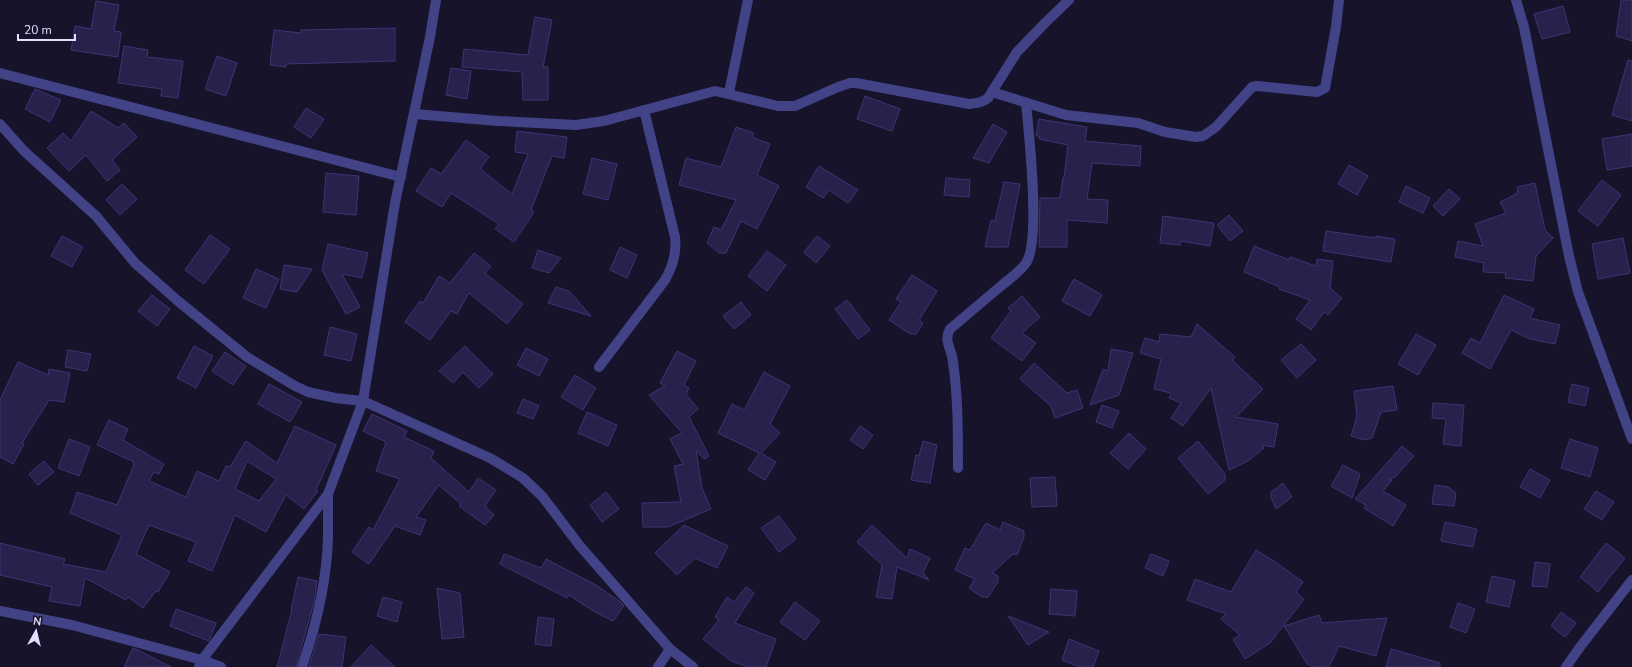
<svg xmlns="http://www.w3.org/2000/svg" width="1632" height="667" viewBox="0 0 1632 667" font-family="'Nunito Sans',sans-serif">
	<rect width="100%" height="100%" fill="#16132b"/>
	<g fill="#27214b" stroke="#3e3475" fill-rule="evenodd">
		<polygon points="1621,0 1632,0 1632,41 1616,36"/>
		<polygon points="96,1 119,5 114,31 121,32 118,57 71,50 75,26 91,29"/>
		<polygon points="1563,6 1570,32 1542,39 1534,14"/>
		<polygon points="535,17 552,20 543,67 548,67 548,100 523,100 522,72 462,67 464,49 528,55"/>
		<polygon points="395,28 395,61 286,64 286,67 270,65 274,30 301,33 301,30"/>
		<polygon points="124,46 148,50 147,57 183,61 178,98 161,96 162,89 118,83"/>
		<polygon points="217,56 237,63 226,96 205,89"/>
		<polygon points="1628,60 1632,61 1632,121 1612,115"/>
		<polygon points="451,68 471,71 467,99 446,95"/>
		<polygon points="35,89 61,100 50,122 25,109"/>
		<polygon points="865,96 900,109 892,131 857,119"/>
		<polygon points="306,108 324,119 311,138 294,127"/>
		<polygon points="91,111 118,128 124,123 137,137 112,160 120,170 107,181 86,155 69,171 47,148 63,133 71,141"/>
		<polygon points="1039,119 1087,127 1085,141 1141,146 1140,166 1092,163 1087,199 1108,200 1107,223 1067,220 1067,247 1039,247 1040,198 1060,198 1063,177 1064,178 1068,145 1039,139 1039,136 1036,136"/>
		<polygon points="993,124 1007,132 989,163 973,158"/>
		<polygon points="736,127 754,133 752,137 770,144 757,175 779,186 757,229 741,221 726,253 719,253 707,243 714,227 721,230 736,200 679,185 686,158 721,167"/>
		<polygon points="517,131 567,137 564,158 552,156 531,210 534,212 514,242 495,229 499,224 451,193 442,207 416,191 431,168 441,174 466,140 489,157 480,169 512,194 528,154 515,152"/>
		<polygon points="1632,134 1632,166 1607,170 1602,139"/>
		<polygon points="592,158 617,164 608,200 583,194"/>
		<polygon points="1349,165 1368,176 1357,195 1338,184"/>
		<polygon points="819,166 858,190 848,203 829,190 823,198 806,187"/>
		<polygon points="326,173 359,176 356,215 323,212"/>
		<polygon points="946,178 970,180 969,197 944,195"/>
		<polygon points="1602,180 1621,195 1598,226 1578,211"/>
		<polygon points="1004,182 1020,184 1008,247 985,247 991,220 995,221"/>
		<polygon points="1535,183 1545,230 1553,238 1536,256 1533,281 1505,278 1506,273 1483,272 1484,263 1455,257 1458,241 1483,246 1475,224 1506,213 1500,202 1518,193 1517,187"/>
		<polygon points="122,184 137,199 120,215 106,200"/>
		<polygon points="1406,186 1430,198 1423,213 1399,202"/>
		<polygon points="1449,189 1460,199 1443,216 1433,206"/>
		<polygon points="1229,215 1243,231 1230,241 1217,225"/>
		<polygon points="1163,216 1214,223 1210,246 1181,241 1180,245 1160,243"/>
		<polygon points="1326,231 1376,238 1376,236 1395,239 1391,262 1323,251"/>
		<polygon points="210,235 230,249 204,284 185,270"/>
		<polygon points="62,236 83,247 72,267 51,256"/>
		<polygon points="817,236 830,246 816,263 804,252"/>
		<polygon points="1623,238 1630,273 1598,279 1592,244"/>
		<polygon points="328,244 368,253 362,278 342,274 360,307 346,314 322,270"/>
		<polygon points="1254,246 1289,260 1290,257 1316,266 1317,259 1333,261 1330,288 1342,298 1328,315 1324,312 1311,330 1296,319 1310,300 1279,289 1280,287 1244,272"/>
		<polygon points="620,247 637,255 627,278 610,270"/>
		<polygon points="538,250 561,258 549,273 532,268"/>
		<polygon points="767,251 786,265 767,291 748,276"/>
		<polygon points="474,253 491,266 485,273 523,304 507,324 469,293 457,314 451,311 430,340 405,322 420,301 423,303 439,276 450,283"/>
		<polygon points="284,265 312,269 297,292 280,289"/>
		<polygon points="256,269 279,279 266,308 243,298"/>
		<polygon points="912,275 937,291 919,320 923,323 916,334 910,334 889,320 901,302 896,299"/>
		<polygon points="1074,279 1102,295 1090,316 1062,301"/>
		<polygon points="556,287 569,291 591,316 548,303"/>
		<polygon points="152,295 170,309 157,326 138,311"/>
		<polygon points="1504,295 1534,309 1530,318 1560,325 1555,344 1530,339 1511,330 1490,369 1462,353 1471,338 1480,343"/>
		<polygon points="1022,296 1040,317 1022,333 1036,343 1022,361 991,338 1011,311 1008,308"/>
		<polygon points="847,300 870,330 858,339 835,309"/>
		<polygon points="741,302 751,315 734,329 723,316"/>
		<polygon points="1197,324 1235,357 1232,360 1263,389 1236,417 1278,424 1274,447 1262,445 1264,448 1248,461 1229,470 1211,388 1183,426 1171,418 1181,403 1169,398 1171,393 1154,389 1161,359 1140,353 1145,338 1159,342 1160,334 1191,337"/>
		<polygon points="330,327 357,334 351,361 324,355"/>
		<polygon points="1416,334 1436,345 1418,375 1398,364"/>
		<polygon points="1301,344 1316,360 1297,378 1281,360"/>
		<polygon points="194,346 213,356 196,388 177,378"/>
		<polygon points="465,346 493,374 479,388 463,372 453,383 439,371"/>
		<polygon points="526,348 548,359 539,376 517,365"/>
		<polygon points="1111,349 1133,353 1119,395 1090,405 1103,369 1108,371"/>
		<polygon points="68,350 91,354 87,371 65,367"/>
		<polygon points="677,351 696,361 684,385 689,388 686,394 698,409 689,417 709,456 704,459 696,450 702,488 711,509 668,527 643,527 642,503 681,502 674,466 683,464 670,439 682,433 649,395 665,386 660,383"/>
		<polygon points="225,352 246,366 233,385 212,371"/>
		<polygon points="18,362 48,375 49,369 70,373 64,402 49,400 22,443 24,444 13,464 0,457 0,400"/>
		<polygon points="1034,363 1067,393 1077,390 1083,408 1055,418 1051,406 1020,379"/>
		<polygon points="764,372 790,386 770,424 780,433 761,453 776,462 765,480 748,470 759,453 718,433 732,404 744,410"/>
		<polygon points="575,375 596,388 583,410 561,397"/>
		<polygon points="269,384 302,402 290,422 258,404"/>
		<polygon points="1572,384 1589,388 1585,406 1568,402"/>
		<polygon points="1393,386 1397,410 1381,412 1372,438 1365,440 1351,436 1357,416 1354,391"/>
		<polygon points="523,399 539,406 533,419 517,413"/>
		<polygon points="1433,403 1464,405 1461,446 1443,444 1446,419 1432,418"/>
		<polygon points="1102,405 1119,411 1112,428 1096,422"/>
		<polygon points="587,412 617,425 608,446 578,433"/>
		<polygon points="372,414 407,431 404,437 434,451 431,458 469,492 478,478 496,490 485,506 494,515 485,525 459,506 461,504 439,485 416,517 426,520 420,535 395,526 369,564 352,552 369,527 373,530 400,479 376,471 386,442 363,431"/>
		<path d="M109 420 128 429 123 440 164 464 159 474 154 472 149 481 186 497 197 471 219 481 226 466 230 467 246 441 277 463 295 426 336 445 316 490 318 491 304 509 286 495 266 532 235 515 212 571 188 561 196 542 149 525 136 554 170 572 158 592 156 591 143 608 128 597 126 600 85 578 80 606 49 601 52 587 0 575V543L65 559 63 564 106 572 122 535 70 513 77 492 117 505 134 465 133 464 134 462 97 445ZM247 461 276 479 259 501 235 489Z"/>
		<polygon points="860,426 873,435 863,449 850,440"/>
		<polygon points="1129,433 1146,449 1128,469 1110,453"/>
		<polygon points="69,439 90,447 79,476 58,468"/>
		<polygon points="1570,439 1598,448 1590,477 1561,468"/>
		<polygon points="923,441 937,445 930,483 911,480 916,455 919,456"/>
		<polygon points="1198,441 1225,474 1225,480 1208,494 1178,458"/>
		<polygon points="1402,446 1414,456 1395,477 1388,480 1392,480 1383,491 1406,505 1393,526 1364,508 1366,505 1355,499"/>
		<polygon points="44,461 54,472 38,485 29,474"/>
		<polygon points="1343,465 1360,474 1352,498 1331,486"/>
		<polygon points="1530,469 1550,480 1540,498 1520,487"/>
		<polygon points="1055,477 1057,506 1032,507 1030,478"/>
		<polygon points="1283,483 1292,497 1276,509 1271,497 1271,492"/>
		<polygon points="1435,485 1448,487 1456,493 1454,506 1432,504"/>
		<polygon points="1596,491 1614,502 1602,520 1584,509"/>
		<polygon points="606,492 619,509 602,522 590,505"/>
		<polygon points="779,516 796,539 779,552 761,528"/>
		<polygon points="1003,522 1024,531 1024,537 1017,555 1013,554 992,573 998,576 998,582 988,597 982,597 969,588 975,579 955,570 965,548 970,550 986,523 1000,530"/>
		<polygon points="1445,522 1477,529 1473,547 1441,541"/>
		<polygon points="684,525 728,546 717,568 695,558 677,575 655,553"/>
		<polygon points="872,525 907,558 910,549 930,558 923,573 929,580 897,567 892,599 876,597 882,565 857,542"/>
		<polygon points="1606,543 1625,558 1598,592 1580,577"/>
		<polygon points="1256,550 1274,561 1303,582 1296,592 1304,599 1270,643 1245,659 1233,639 1240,635 1221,619 1226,614 1187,600 1195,579 1231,592"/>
		<polygon points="504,554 541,568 546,559 596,585 619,601 624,606 613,621 593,611 569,595 567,598 500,564"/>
		<polygon points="1151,554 1169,561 1163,576 1145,568"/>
		<polygon points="1535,562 1550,564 1547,587 1532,586"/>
		<polygon points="1492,576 1515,581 1509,607 1486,602"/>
		<polygon points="298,577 317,581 314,602 296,667 277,667 292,610 291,610"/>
		<polygon points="746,587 754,593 735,623 776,639 766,667 748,667 731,661 703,639 719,620 715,617 727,597 734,602"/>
		<polygon points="437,588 460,593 464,637 442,639"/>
		<polygon points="1051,589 1077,591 1075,616 1049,614"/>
		<polygon points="383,597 402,602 397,622 377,616"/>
		<polygon points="795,602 820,621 805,640 780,622"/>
		<polygon points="1458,603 1475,609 1466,633 1450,627"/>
		<polygon points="176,609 216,623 209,641 170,626"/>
		<polygon points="1561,612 1576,623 1565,637 1551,626"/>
		<polygon points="1319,615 1322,623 1387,618 1376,656 1339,646 1329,667 1314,667 1307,664 1284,626"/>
		<polygon points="1008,616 1049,632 1028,645"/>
		<polygon points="538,617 554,619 551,646 535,644"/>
		<polygon points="319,634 346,637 342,667 309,667"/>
		<polygon points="1069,639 1099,651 1093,667 1080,667 1062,660"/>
		<polygon points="371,645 395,667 351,667"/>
		<polygon points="133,648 138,650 171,667 124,667"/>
		<polygon points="1391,649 1440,663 1440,667 1386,667"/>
	</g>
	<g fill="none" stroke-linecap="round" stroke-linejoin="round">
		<g stroke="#424287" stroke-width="10">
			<polyline points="1516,0 1524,27 1569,256 1578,292 1632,439"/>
			<polyline points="0,73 401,177"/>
			<polyline points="992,92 1066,115 1138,123 1165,132 1196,137 1203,136 1216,127 1252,87 1257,86 1317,92 1325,88 1336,27 1339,0"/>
			<polyline points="729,93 748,0"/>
			<path d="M415 114 498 121 576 125 604 121 715 91 778 106H795L838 87 850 83H856L969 104C976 103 982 103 988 98L1017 52 1046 22 1069 0"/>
			<polyline points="0,124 24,151 96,216 135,263 178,301 247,357 295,386 308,392 335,398 363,401 490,458 523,478 542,496 580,546 670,649 693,667"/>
			<path d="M599 367 665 280C673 266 677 253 675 237L644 110"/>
			<path d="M958 468C958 432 958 397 953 362 952 349 943 341 950 329 967 315 984 300 1001 286 1009 279 1020 272 1026 263 1041 241 1029 134 1026 103"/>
			<polyline points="0,611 72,625 202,660 221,667"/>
			<polyline points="199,667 202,660 328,494 363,401 395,203 430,37 436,0"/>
			<path d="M302 667C316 626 327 581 328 537 328 523 328 508 328 494"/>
			<polyline points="658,667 670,649"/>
			<polyline points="1566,667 1580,647 1632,580"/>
		</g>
	</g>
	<g transform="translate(36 631) rotate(8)" stroke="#16132b" stroke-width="3" paint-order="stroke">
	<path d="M0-3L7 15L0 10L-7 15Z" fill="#e1dffd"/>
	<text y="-6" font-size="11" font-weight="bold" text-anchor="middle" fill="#e1dffd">N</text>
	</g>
	<path d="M18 34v6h57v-6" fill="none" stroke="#e1dffd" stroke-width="2"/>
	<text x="24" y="34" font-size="12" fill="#e1dffd" stroke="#16132b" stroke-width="3" paint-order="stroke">20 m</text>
</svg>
